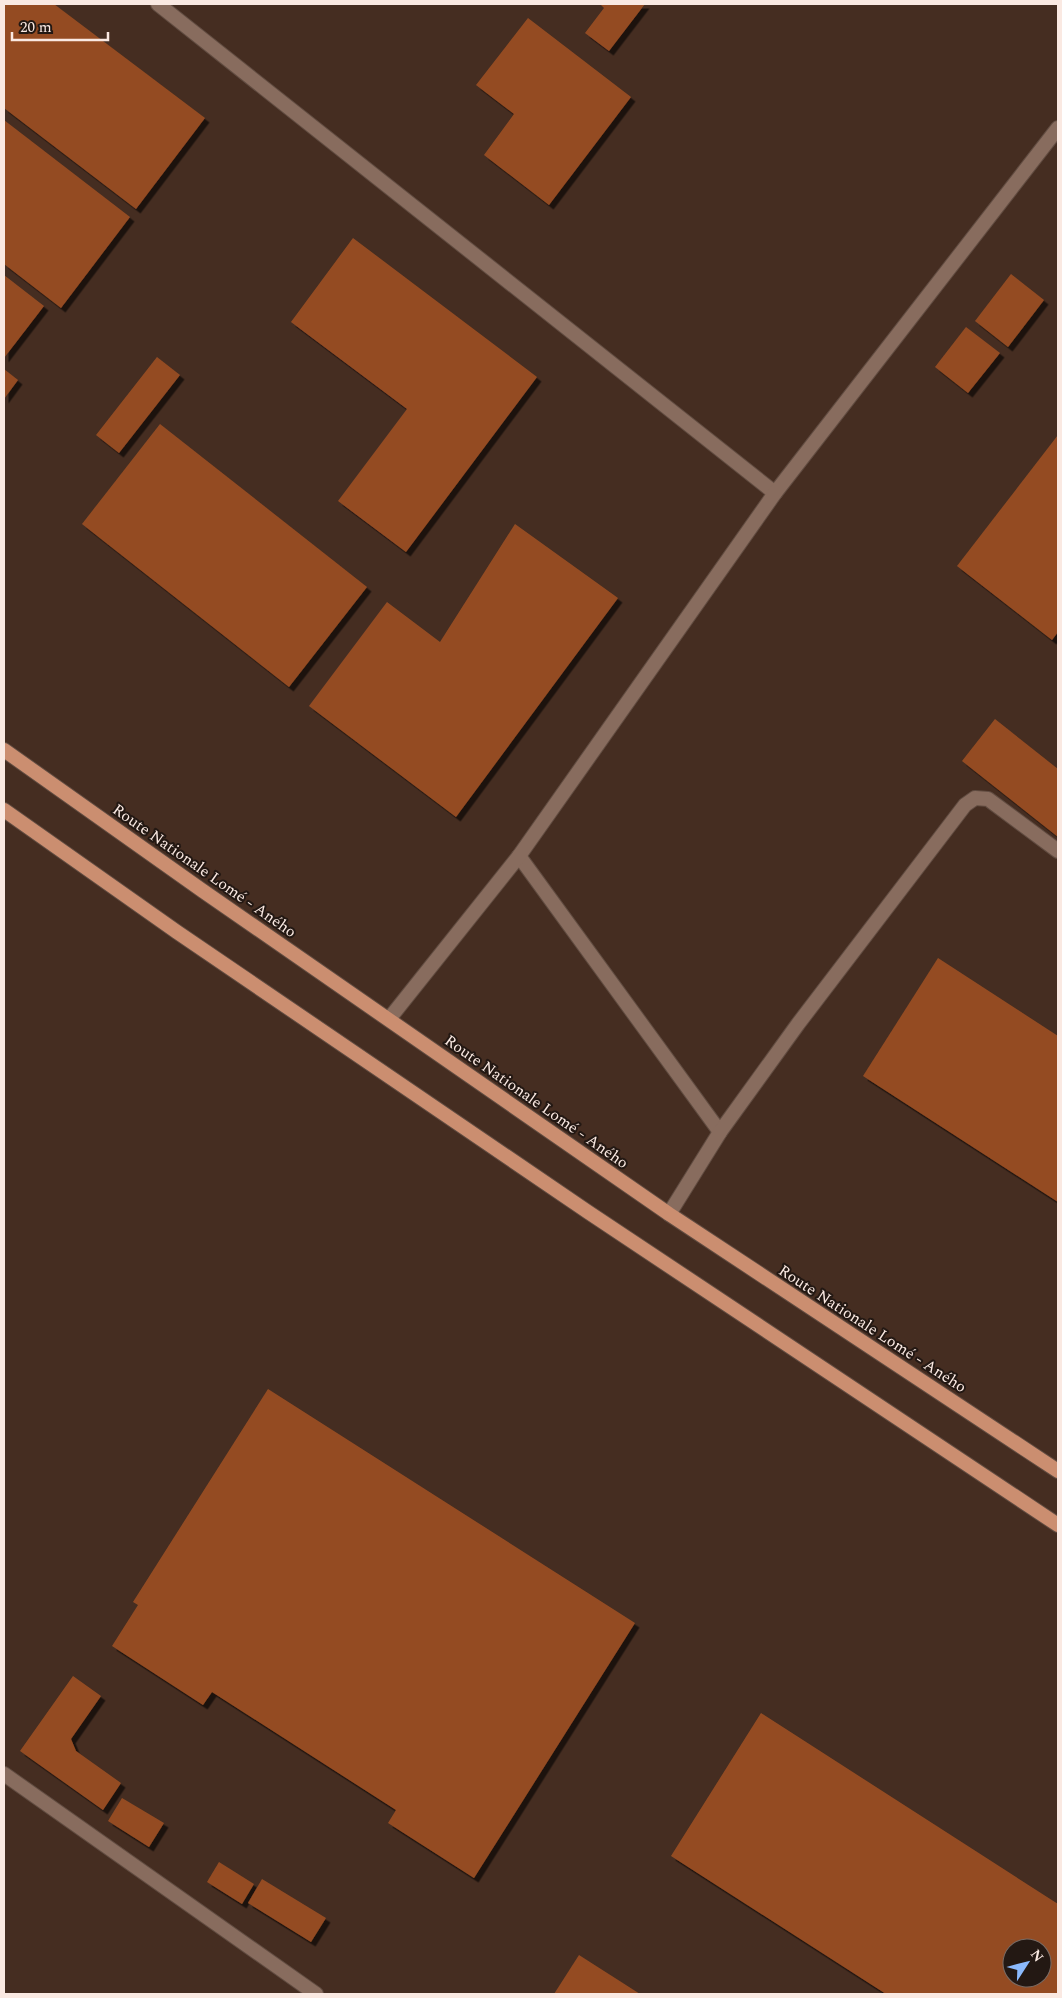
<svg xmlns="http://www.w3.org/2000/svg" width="1062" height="1998" viewBox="0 0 1062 1998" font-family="Spectral,serif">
	<defs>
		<filter id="shadow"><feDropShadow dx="4.5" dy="4.5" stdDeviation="0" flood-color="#0009"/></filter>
	</defs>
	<rect width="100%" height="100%" fill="#452d21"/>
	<g fill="#944c23" fill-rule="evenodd" filter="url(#shadow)">
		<polygon points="4,4 54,4 205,118 136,209 4,108"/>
		<polygon points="600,4 645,4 609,51 585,33 604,8"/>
		<polygon points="528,18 631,97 549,205 484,155 514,114 476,85"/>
		<polygon points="4,120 130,217 61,308 4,264"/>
		<polygon points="353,238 537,377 406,552 338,501 407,409 291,322"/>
		<polygon points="1011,274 1044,300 1008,347 975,321"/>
		<polygon points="4,275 44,306 4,358"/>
		<polygon points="966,327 1000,353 968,393 935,367"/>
		<polygon points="157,357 180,375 119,453 96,435"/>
		<polygon points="4,369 18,380 4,399"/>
		<polygon points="160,424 367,587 289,687 82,524"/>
		<polygon points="1058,435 1058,632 1052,640 957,566"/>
		<polygon points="515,524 618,598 456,817 309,706 387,602 440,642"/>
		<polygon points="995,719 1058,769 1058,837 962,761"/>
		<polygon points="938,958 1058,1036 1058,1202 863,1076"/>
		<polygon points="268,1389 635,1623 474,1878 388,1823 396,1810 212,1692 203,1705 112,1646 138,1605 133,1602"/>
		<polygon points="73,1676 101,1696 71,1739 76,1751 121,1783 103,1810 20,1751"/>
		<path d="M761 1713 1058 1904V1994H886L671 1856ZM1012 1948H1042V1978H1012Z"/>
		<polygon points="122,1798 164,1823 149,1847 108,1821"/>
		<polygon points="219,1862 254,1884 242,1904 207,1882"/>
		<polygon points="262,1879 326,1918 311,1942 248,1903"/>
		<polygon points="579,1955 640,1994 554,1994"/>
	</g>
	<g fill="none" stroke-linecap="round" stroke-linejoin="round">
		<g stroke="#614c41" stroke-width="16">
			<g id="service">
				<polyline points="158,4 775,493"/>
				<polyline points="519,856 720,1132"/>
				<polyline points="389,1019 519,856 775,493 1058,128"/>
				<polyline points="669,1214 720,1132 798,1024 965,805 975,798 988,799 1058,851"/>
				<polyline points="4,1774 316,1994"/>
			</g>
		</g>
		<g stroke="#614c41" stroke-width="16">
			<g id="trunk">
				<polyline points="4,750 203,891 669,1214 1058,1471"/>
				<polyline points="4,810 177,932 588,1212 1058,1525"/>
			</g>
		</g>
		<use href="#service" stroke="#886c5e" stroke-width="14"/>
		<use href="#trunk" stroke="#cb8e70" stroke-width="14"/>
	</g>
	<g text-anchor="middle" stroke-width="4" stroke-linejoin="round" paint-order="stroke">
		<g font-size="16" fill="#fae9e2" stroke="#231813">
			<text transform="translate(205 870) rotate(35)" y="6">Route Nationale Lomé - Aného</text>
			<text transform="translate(537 1101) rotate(35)" y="6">Route Nationale Lomé - Aného</text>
			<text transform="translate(873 1328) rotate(33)" y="6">Route Nationale Lomé - Aného</text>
		</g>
	</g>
	<rect width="1062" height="1998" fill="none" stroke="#fae9e2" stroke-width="10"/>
	<g transform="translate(1027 1963) rotate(54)"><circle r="24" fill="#231813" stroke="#796c66"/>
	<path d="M0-4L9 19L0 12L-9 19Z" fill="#8bb9fc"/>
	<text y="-8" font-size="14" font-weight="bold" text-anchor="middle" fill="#fae9e2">N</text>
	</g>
	<path d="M12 32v8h96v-8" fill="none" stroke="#fae9e2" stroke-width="2.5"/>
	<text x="20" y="32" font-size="15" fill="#fae9e2" stroke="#231813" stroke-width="4" paint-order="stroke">20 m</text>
</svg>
